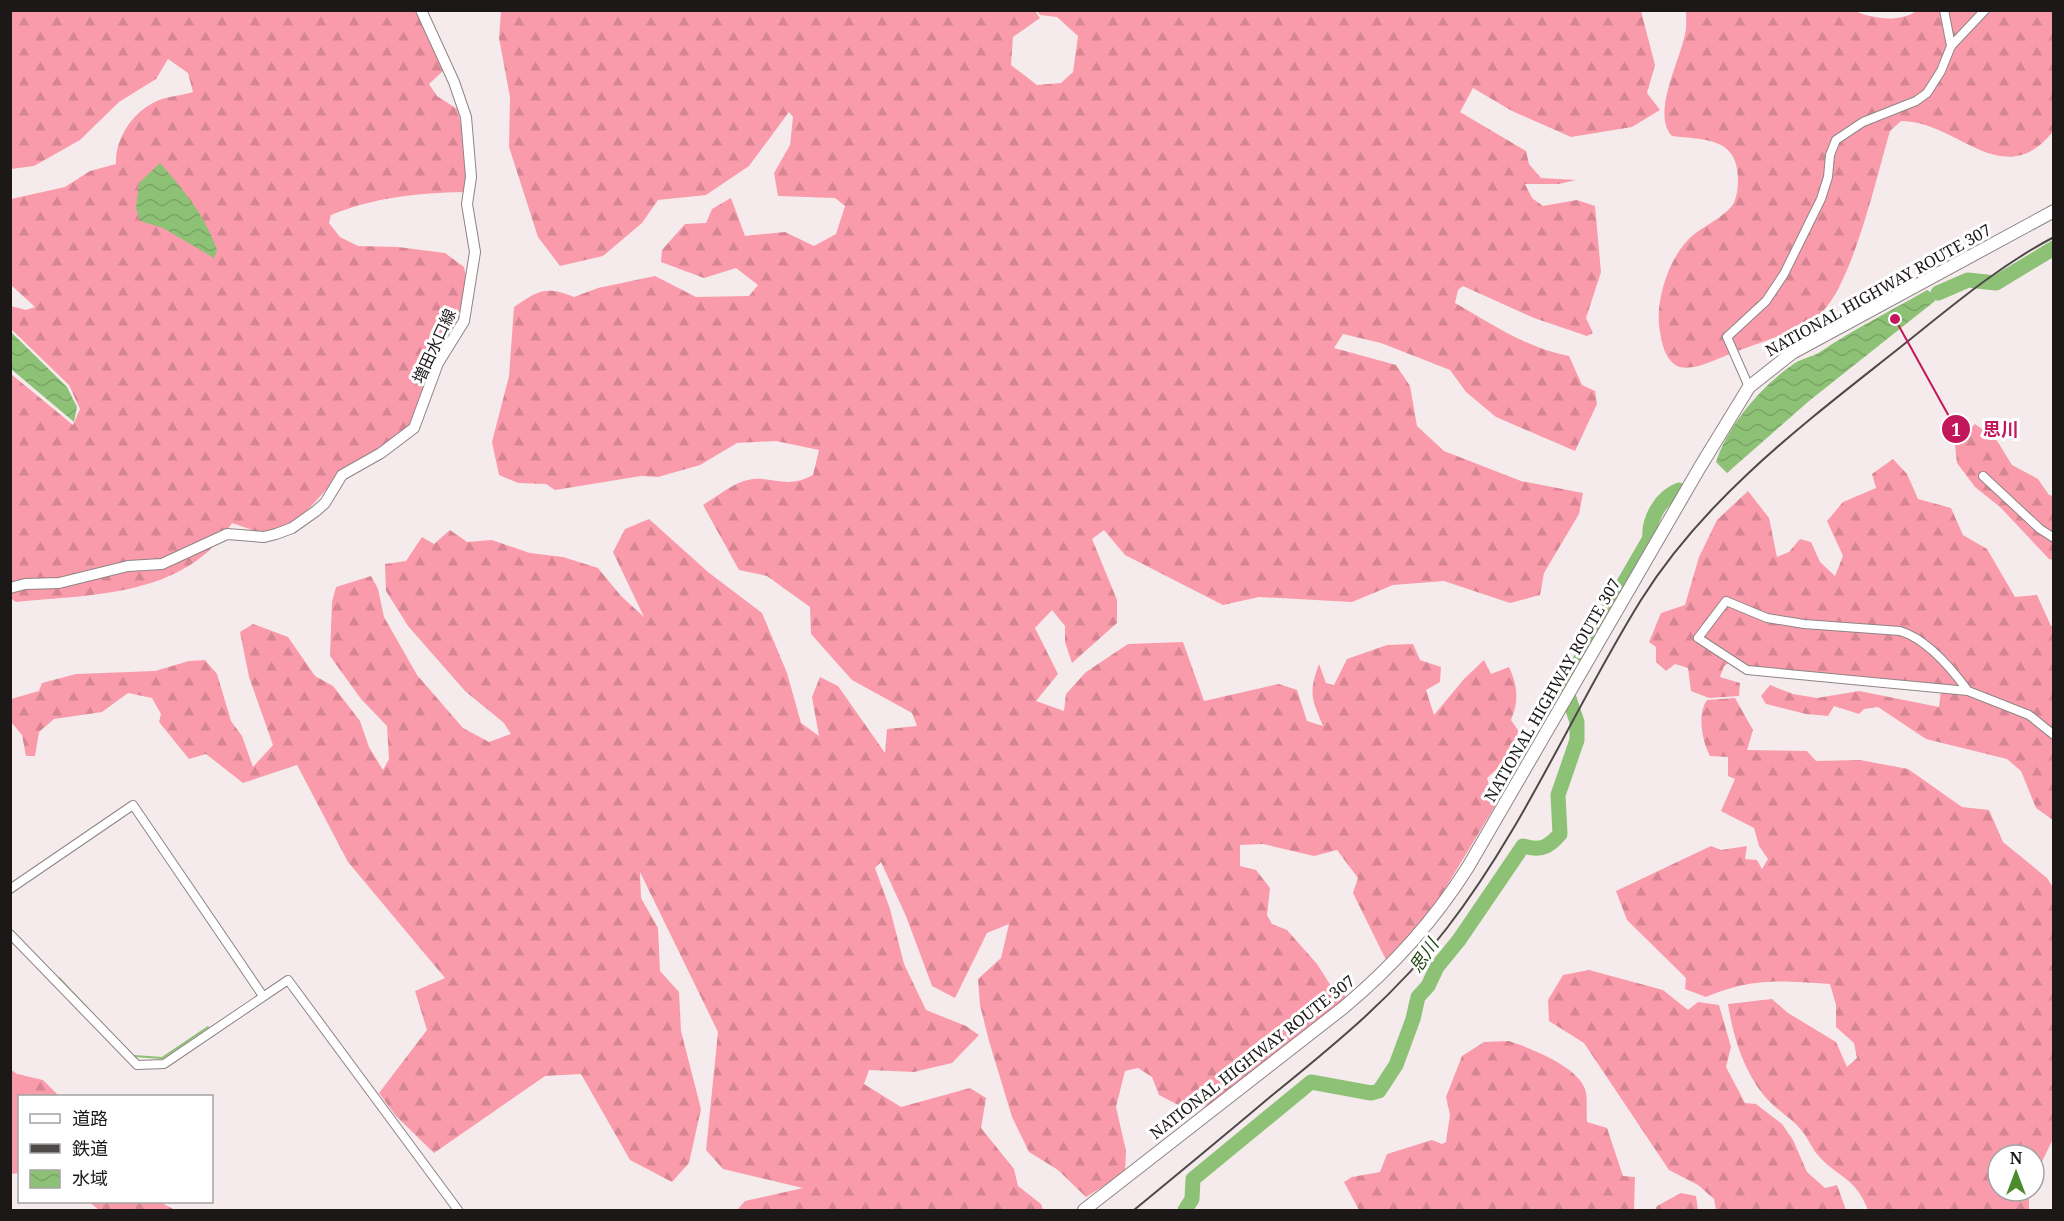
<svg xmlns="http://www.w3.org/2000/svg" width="2064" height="1221" viewBox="0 0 2064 1221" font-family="'Noto Serif','Noto Sans JP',serif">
	<defs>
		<pattern id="forest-firs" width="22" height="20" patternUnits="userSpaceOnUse" patternTransform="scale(1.5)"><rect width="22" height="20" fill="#fa9bab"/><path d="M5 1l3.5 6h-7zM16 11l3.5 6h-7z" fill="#d68592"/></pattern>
		<pattern id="water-waves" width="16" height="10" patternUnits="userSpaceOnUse" patternTransform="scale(1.5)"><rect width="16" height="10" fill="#8dc176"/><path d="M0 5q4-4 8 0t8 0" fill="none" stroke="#79a565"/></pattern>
	</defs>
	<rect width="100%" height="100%" fill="#f6ebec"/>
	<g fill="url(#forest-firs)">
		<path d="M1852 10C1874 19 1897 23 1917 11H2053L2054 130C2004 195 1958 121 1901 121L1890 131C1877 175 1853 283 1821 313 1800 332 1756 343 1730 354 1716 359 1687 375 1674 364 1664 356 1662 343 1660 332 1654 302 1669 256 1692 236 1704 226 1722 218 1732 206 1737 199 1738 187 1738 179 1738 137 1704 140 1672 136 1651 114 1680 61 1685 34 1687 26 1686 18 1686 11Z"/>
		<path d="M11 11H418L444 70 429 84 437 96 457 109C465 137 470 164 464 192 418 193 375 197 331 215L329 223 340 237 358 246 398 247 445 253 464 267 471 302 413 422 396 438 347 467 303 515 279 529 258 532 232 523C185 597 95 594 16 602L10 598 11 374 73 425 80 409 69 385 11 329V306L26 310 35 307 11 285V199L65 187 90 171 116 164C115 140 131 114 153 103 164 96 181 96 193 92L188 73 168 59 156 79 119 102 80 140 34 166 11 169Z"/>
		<path d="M501 11H1035L1040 18 1013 37 1011 65 1037 85 1061 83 1073 72 1078 36 1057 17 1040 15 1037 11H1641L1655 65 1647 93 1660 110 1632 127 1571 137 1512 111 1473 88 1460 112 1526 151 1529 164 1541 178 1576 180 1559 184H1525L1532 198 1543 206 1577 200 1595 206 1601 272 1586 318 1593 333 1587 336 1534 318 1463 286 1458 290 1455 303C1492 324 1526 348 1569 356L1582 385 1595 391 1597 404 1575 451 1496 417 1466 392 1450 370 1381 343 1343 334 1334 348 1396 365 1410 386 1417 426 1444 451 1521 481 1583 493 1579 514 1544 573 1540 595 1510 603 1444 581 1393 585 1352 602 1259 597 1223 605 1125 555 1104 530 1092 539 1117 600V623L1072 663 1065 642V626L1052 610 1035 628 1058 674 1036 701 1064 711 1066 694 1086 672 1128 644 1183 642 1204 701 1279 684 1297 690 1307 721 1323 726C1312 699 1308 694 1319 664L1326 683 1334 685 1347 659 1387 645 1413 644 1420 660 1441 667 1440 682 1426 690 1434 715 1464 679 1484 660 1491 674 1509 667C1518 687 1519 701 1511 720L1522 736 1519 750 1487 778 1495 806 1431 912 1386 960 1353 893 1358 878 1337 850 1314 856 1263 844 1240 845V866L1256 870 1270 888 1267 915 1272 924 1287 930 1317 964 1331 986 1345 992V1002L1211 1104 1190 1111 1159 1095 1152 1077 1138 1068 1125 1071 1116 1107 1126 1151 1125 1173 1086 1197 1058 1170 1029 1152 1012 1117 989 1041 980 1005 978 979 1001 958 1009 924 987 933 955 998 932 986 906 916 881 862 875 868 890 909 904 964 926 1010 966 1026 979 1035 952 1063 914 1072 869 1070 864 1084 901 1107 970 1088 986 1098 981 1128 1014 1169 1018 1186 1041 1204 1043 1210H737L745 1201 803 1188 723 1169 706 1150 718 1032 640 872 641 898 658 928 660 971 679 992 681 1031 701 1109 689 1163 672 1182 630 1160 581 1074 545 1076 434 1153 396 1116 379 1093 427 1030 415 991 445 978 348 862 297 765 243 783 206 754 189 759 159 722 161 714 152 698 128 693 102 712 54 719 39 732 35 756H26L22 735 11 722V699L39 691 42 683 76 674 155 671 189 661 205 660 217 674 231 721 242 736 253 767 273 745 249 677 240 632 253 624 288 637 315 676 333 686 360 721 369 747 383 770 389 759 387 726 361 699 330 656 332 602 336 587 371 576 378 589 384 617 417 675 463 728 489 742 511 734 504 723 465 691 408 626 386 591 385 564 406 561 422 537 434 544 450 530 467 542 492 540 530 553 563 557 598 568 621 596 644 617 613 552 625 529 649 519 708 572 762 613 787 673 801 723 819 736 812 697 820 677 838 686 885 753 887 729 917 726 912 713 852 680 811 634 810 607 767 576 739 570 703 505C716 497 731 485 744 481 771 473 784 491 813 475L819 450 776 441 737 443 700 465 658 477 641 476 555 490 546 484 518 483 499 475 492 442 509 376 514 307C537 291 546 285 574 297L598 288 655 276 696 297 749 296 758 285 736 268 704 278 661 262 662 250 685 224 706 223 712 209 731 198 745 236 785 232 814 246 836 234 845 206 835 198 778 196 774 173 790 145 793 117 789 112 749 166 706 195 658 200 642 223 603 256 560 266 538 237 509 147 510 97 499 38Z"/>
		<polygon points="1975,424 1996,439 2012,465 2038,479 2049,495 2053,496 2053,560 2049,559 2000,507 1975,487 1957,463 1955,445"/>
		<polygon points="1893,459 1907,474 1918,499 1951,508 1963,535 1987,549 2015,597 2037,595 2051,626 2053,625 2053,820 2036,808 2021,771 2007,759 1926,739 1878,707 1864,709 1859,714 1834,706 1828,716 1806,714 1766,704 1761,696 1770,685 1793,694 1817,698 1859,691 1939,707 1941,690 1753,668 1733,660 1724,666 1720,677 1740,683 1739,696 1709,698 1691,691 1688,668 1675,664 1666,671 1656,662 1656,647 1649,642 1661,613 1685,605 1699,557 1717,520 1748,491 1769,518 1777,557 1789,552 1800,539 1811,542 1820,562 1835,576 1843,556 1827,521 1843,502 1876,488 1872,474"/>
		<path d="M1735 698 1753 730 1747 750 1807 751 1816 761 1860 760 1908 769 1962 807 1989 810 2003 842 2047 878 2054 889 2053 1139 2034 1178V1155H1998V1191H2029V1210H1868C1855 1176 1837 1178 1817 1154 1811 1147 1808 1138 1802 1131 1793 1119 1778 1111 1768 1100 1745 1075 1733 1037 1728 1004L1772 999 1788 1013 1836 1042 1847 1067 1857 1058 1854 1043 1836 1027V1005L1830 984C1780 981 1754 977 1706 997L1685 989 1686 978 1627 920 1616 891 1711 846 1721 850 1747 846 1745 859 1757 860 1762 869 1768 859 1759 846 1754 828 1721 811 1735 779 1728 776V757L1710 756C1702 741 1697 714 1707 700Z"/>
		<polygon points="1589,970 1663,990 1688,1010 1698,1002 1719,1005 1731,1047 1726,1067 1745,1103 1756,1104 1782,1124 1793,1140 1807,1172 1825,1188 1837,1185 1846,1210 1716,1210 1714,1199 1698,1185 1669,1170 1584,1043 1549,1021 1548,1000 1563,975"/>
		<path d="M1509 1041C1530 1048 1577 1066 1585 1089 1588 1098 1586 1112 1587 1122L1607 1128 1623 1176 1635 1177 1634 1210H1359L1344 1182 1352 1177 1380 1172 1387 1154 1432 1140 1442 1144 1446 1142 1450 1115 1446 1097 1462 1056 1484 1042Z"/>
		<polygon points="10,1069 17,1074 43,1080 59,1096 20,1096 19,1173 11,1174"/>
		<polygon points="1681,1193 1696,1196 1698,1210 1655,1210 1657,1206"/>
		<polygon points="89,1202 160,1202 175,1210 99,1210"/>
	</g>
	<g fill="url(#water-waves)">
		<path d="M160 163C183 189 206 217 217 250L214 258 163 228 140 221 136 208 139 183Z"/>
		<path d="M1949 285 1955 286 1934 296 1935 301 1809 401 1727 473 1716 462C1728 425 1762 385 1795 363 1803 358 1812 357 1820 352 1854 329 1891 311 1927 290L1933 294Z"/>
		<polygon points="11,332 67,387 77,407 74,422 11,369"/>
	</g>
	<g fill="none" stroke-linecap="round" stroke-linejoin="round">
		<g stroke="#8dc176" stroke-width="2">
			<polyline points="59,978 88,1009"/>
			<polyline points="134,1056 162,1058 208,1027"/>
		</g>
		<g stroke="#8dc176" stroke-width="15">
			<polyline points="1938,293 1968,280 1996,283 2054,248"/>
			<path d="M1595 633 1650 538C1648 519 1662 496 1679 490"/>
			<path d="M1185 1210 1192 1199 1193 1179 1311 1082 1371 1093 1379 1091 1396 1065 1413 1019 1418 997 1428 986 1437 967 1459 940 1523 846C1540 851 1548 848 1560 834L1558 795 1577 740V722L1565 686 1592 640"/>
		</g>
		<g stroke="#8f8485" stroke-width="10">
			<g id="minor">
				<polyline points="1944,10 1951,46"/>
				<polyline points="1749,387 1727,337 1766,301 1784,274 1821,199 1828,177 1830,155 1836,140 1863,122 1916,101 1927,93 1941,71 1951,46 1985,10"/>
				<polyline points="1983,476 2040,529 2054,538"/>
				<path d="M1968 691C1952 669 1927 639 1900 631L1804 624 1767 618 1726 601 1698 638 1747 670 1968 691 2029 715 2054 735"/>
				<polyline points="10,889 133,805 263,996"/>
				<polyline points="10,934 137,1065 164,1064 288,980 458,1210"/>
			</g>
		</g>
		<g stroke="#8f8485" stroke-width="12">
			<polyline id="major" points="10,588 25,584 59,583 128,566 162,564 227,534 264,537 276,534 292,528 316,511 325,503 342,475 381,453 414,428 438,363 464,321 475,252 467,204 471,177 466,117 454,82 421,10"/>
		</g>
		<g stroke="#8f8485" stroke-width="14">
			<path id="highway" d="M1084 1210 1343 1008C1392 967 1434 921 1468 867L1700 467 1749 387 1792 353 2054 211"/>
		</g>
		<use href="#minor" stroke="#fff" stroke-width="8"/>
		<use href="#major" stroke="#fff" stroke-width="10"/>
		<use href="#highway" stroke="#fff" stroke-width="12"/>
		<path stroke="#4e4949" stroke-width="2" d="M1134 1210C1179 1173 1225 1135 1270 1097 1334 1045 1396 995 1447 928 1525 827 1574 708 1641 600 1704 499 1802 425 1893 353 1945 312 1995 268 2054 237"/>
	</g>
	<g text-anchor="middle" stroke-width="6" stroke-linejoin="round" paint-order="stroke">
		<g font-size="16" fill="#1c1818" stroke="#fff">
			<text transform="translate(1878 290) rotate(-29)" y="6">NATIONAL HIGHWAY ROUTE 307</text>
			<text transform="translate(434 346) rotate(-65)" y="6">増田水口線</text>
			<text transform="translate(1552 690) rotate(-60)" y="6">NATIONAL HIGHWAY ROUTE 307</text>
			<text transform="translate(1252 1057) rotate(-38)" y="6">NATIONAL HIGHWAY ROUTE 307</text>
		</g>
		<g font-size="18" font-style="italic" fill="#244613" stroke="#fff">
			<text transform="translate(1424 956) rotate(-56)" y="6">思川</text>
		</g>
	</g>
	<path fill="none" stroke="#c2185b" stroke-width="2" d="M1895 319L1956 429"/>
	<g fill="#c2185b" stroke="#fff" stroke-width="2">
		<circle cx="1895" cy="319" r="6"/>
		<circle cx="1956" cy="429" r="15"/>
	</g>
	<g font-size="18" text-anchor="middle" font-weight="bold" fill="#fff">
		<text x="1956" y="436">1</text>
	</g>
	<g font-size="18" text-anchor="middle" font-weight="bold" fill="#c2185b" stroke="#fff" stroke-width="6" stroke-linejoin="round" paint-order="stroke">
		<text x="2001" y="436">思川</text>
	</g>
	<rect width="2064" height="1221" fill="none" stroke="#1c1818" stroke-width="24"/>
	<rect x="18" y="1095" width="195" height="108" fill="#ffffff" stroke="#a4a3a3" stroke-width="1.5"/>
	<rect x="30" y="1114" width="30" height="9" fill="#ffffff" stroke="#a4a3a3" stroke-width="1.5"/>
	<text x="72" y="1125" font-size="18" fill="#1c1818">道路</text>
	<rect x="30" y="1144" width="30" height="9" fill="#4e4949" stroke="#a4a3a3" stroke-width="1.5"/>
	<text x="72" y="1155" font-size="18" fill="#1c1818">鉄道</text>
	<rect x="30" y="1170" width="30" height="18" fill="url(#water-waves)" stroke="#a4a3a3" stroke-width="1.5"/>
	<text x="72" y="1185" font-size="18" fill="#1c1818">水域</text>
	<g transform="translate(2016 1173)"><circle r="28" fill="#ffffff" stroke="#a4a3a3" stroke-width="1.5"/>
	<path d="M0-4.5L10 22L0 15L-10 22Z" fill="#4c8b2b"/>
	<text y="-9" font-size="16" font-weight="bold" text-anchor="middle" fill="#1c1818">N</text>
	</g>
</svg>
